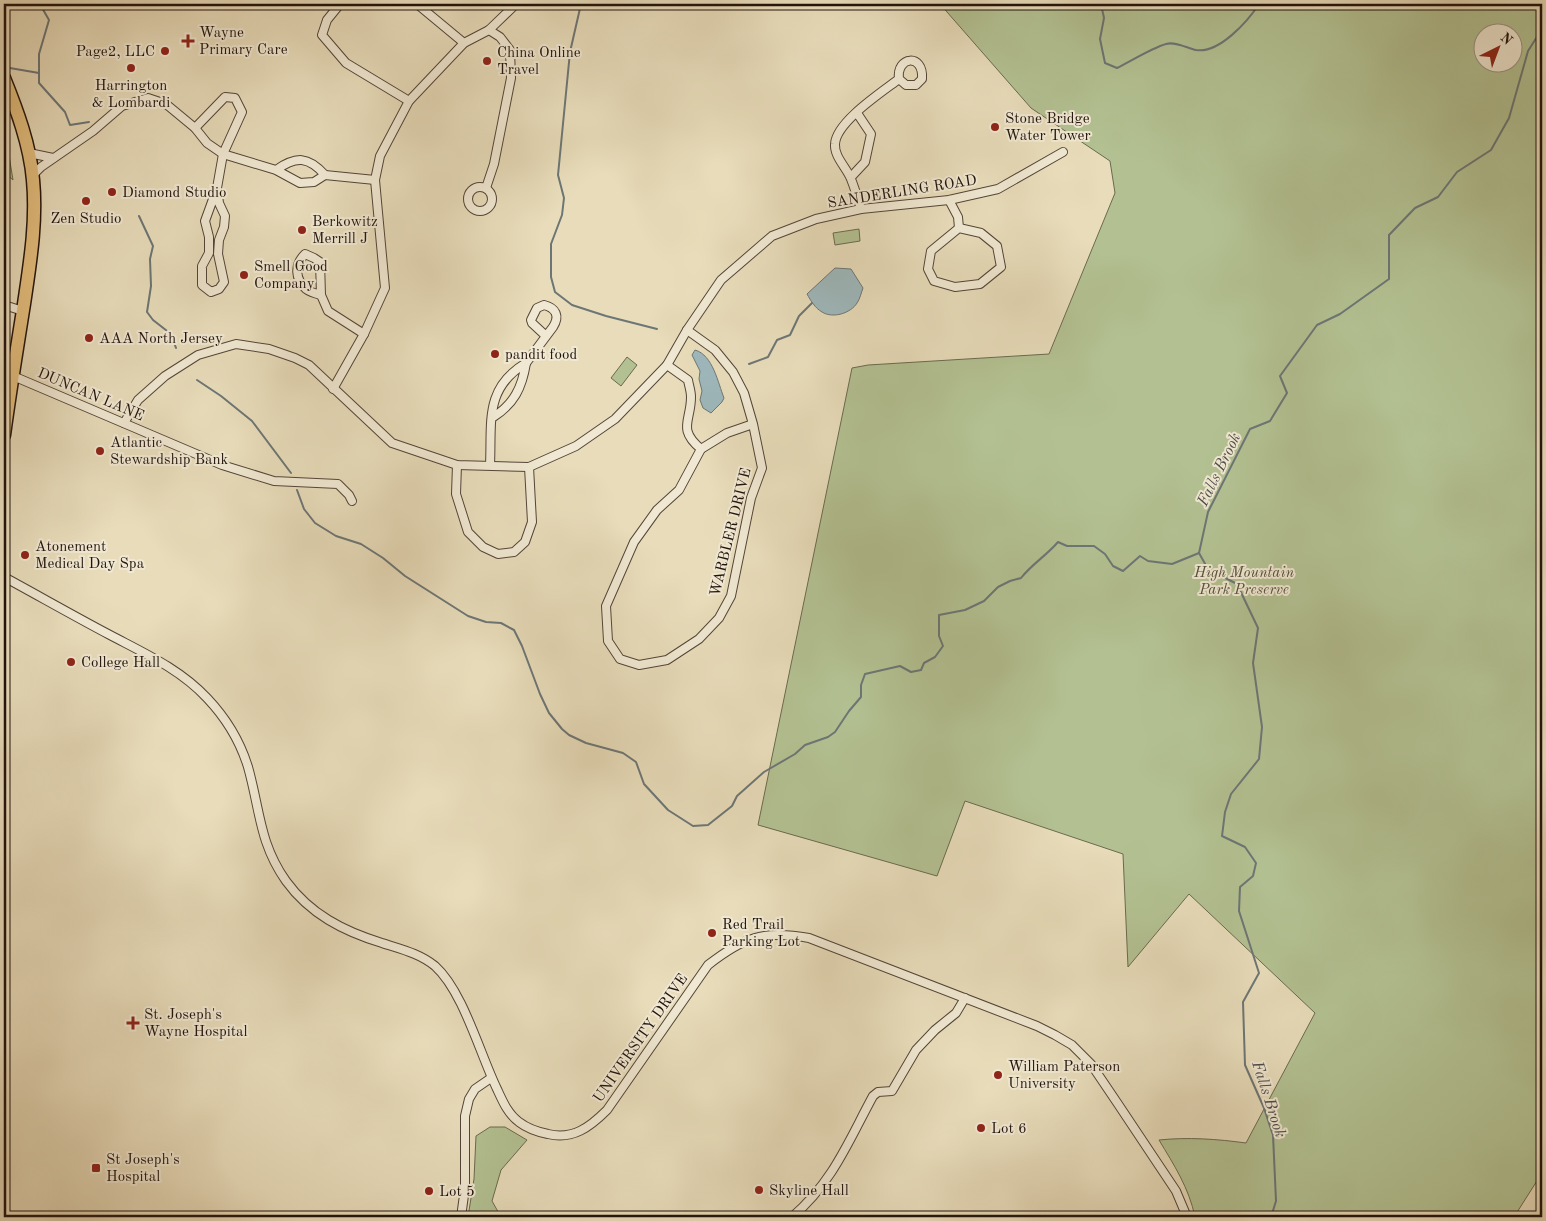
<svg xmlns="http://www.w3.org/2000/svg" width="1546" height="1221" viewBox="0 0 1546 1221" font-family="'Old Standard TT',serif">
	<rect width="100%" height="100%" fill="#e8dcba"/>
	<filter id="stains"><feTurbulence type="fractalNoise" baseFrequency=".004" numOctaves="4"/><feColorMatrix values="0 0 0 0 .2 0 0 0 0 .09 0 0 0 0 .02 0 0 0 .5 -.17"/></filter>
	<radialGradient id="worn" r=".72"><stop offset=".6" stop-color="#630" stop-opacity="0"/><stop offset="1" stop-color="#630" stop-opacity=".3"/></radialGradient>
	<g fill="#b3c192" stroke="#6a6a4f" fill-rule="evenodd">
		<path d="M940 4H1542V1173L1514 1217H1195C1189 1188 1174 1165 1159 1140 1188 1137 1217 1139 1246 1143L1315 1013 1189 894 1128 967 1123 854 965 801 937 876 758 825 852 368 868 365 1049 354 1115 193 1110 161 1031 108ZM1484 32H1514V62H1484Z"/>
		<polygon points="4,125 13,180 4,172"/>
		<polygon points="859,229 860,241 835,245 833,233"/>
		<polygon points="627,357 637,365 621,386 611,378"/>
		<polygon points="490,1127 505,1127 527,1140 501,1170 492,1201 501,1217 468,1217 474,1179 476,1136"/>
	</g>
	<g fill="#9eb8bc" stroke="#6c7676">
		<path d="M835 268 851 269 863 288C861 293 860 299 857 303 851 313 833 319 822 312 815 308 811 301 807 294Z"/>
		<path d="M695 350C713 355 718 383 724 398L722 402 711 413 703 408 700 400 702 391 699 379 700 371 692 355Z"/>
	</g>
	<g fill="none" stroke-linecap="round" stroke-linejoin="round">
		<g stroke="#6c7676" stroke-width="2">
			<polyline points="42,4 41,6 49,20 39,54 39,83 65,112 70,125 89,122"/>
			<polyline points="581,4 570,52 558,175 564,198 562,215 551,244 551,277 555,292 572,305 606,316 657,329"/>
			<path d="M1101 4 1104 18 1100 39 1105 63 1117 68C1131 61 1152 48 1166 44 1175 41 1187 48 1196 50 1219 54 1248 21 1259 4"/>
			<polyline points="4,67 39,73"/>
			<polyline points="139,216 153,246 150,259 151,286 147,312 153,320 171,334 176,348"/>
			<polyline points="749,364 768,357 777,340 790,335 799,316 812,303"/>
			<polyline points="197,380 221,396 252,421 291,473"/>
			<path d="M297 490 304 509 315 523 336 536 361 544 383 558 405 576 468 616 486 622 501 623 514 630 522 646 540 694 549 713 562 729 569 735 586 743 623 753 636 762 644 784 668 810 693 826 708 825 732 806 737 796 764 772 795 754 805 745 828 737 835 732 849 711 861 697V685L865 674 900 666 911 672 921 670 924 663 935 657 943 646 939 636V615L965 610 984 601 998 587 1010 581 1021 578C1032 564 1046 556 1058 542L1067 546H1094L1105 554 1113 566 1123 571 1140 556 1148 561 1172 564 1199 553"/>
			<polyline points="1271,1217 1276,1201 1273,1135 1264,1108 1245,1065 1243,1002 1259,973 1239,911 1240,887 1253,876 1256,863 1245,847 1222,836 1225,812 1231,794 1259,759 1262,727 1253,663 1258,628 1237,584 1208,569 1199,553 1208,512 1250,429 1270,421 1287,393 1280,376 1317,325 1340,314 1389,279 1389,235 1415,208 1438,197 1457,172 1491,150 1509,118 1528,51 1542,29"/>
		</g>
		<g stroke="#534538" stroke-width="10">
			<g id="minor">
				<polyline points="340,4 327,20 322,35 346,63 409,101"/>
				<polyline points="417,4 464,43"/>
				<polyline points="195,128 225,97 235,98 242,112 223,154 217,188 205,221 209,237 209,253 202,266 202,285 211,292 219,289 224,282 218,254 219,240 224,227 225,216 219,203 217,188"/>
				<polyline points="29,153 53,158"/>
				<path d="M33 175 41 167 93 131 122 106 148 98 166 104 195 128 207 143 223 154 276 170 300 183 314 182 325 175C308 156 296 156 276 170"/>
				<polyline points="325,175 375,180"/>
				<polyline points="851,177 865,162 871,134 857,113"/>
				<circle cx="480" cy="199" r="12"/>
				<polyline points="486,188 494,164 511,78 510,50 500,37 489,30"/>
				<polyline points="949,200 958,217 959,228"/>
				<path d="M861 209C858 199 855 189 851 179 847 168 834 157 835 144 836 122 882 92 899 79L906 85H916L922 79C924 53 896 56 899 79"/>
				<polygon points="959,228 981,233 997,246 1001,267 980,284 955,287 934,281 928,269 931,251"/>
				<path d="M305 254 314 258 320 262 321 295C317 294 310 292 306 289 295 279 294 265 305 254Z"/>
				<polyline points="321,295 328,311 364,334"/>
				<polyline points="4,305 23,311"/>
				<polyline points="687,330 715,350 733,372 744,393 753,424 762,468 751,498 731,596 719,618 699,639 667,660 639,665 620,659 608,641 606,606 634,542 657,510 679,490 701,449 727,433 753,424"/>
				<path d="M526 363 553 327C560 316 556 308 544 305L537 308 531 320 532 323 546 336"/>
				<path d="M667 365 688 380C689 386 691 391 691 397 691 421 677 429 701 449"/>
				<polyline points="13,376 222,465 274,481 338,484 349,495 352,501"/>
				<polyline points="333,389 364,334 385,288 375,180 380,156 409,101 464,43 489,30 516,4"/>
				<polyline points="124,423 138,400 165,376 198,355 236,344 269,349 295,358 309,365 392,443 457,465 529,467 576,446 615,419 667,365 687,330 721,280 772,236 816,219 861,209 949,200 998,189 1063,152"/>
				<polyline points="457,465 456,494 468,532 483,547 498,554 514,552 525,542 532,522 529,467"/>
				<path d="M490 465C492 422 484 388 526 363 522 388 514 404 492 418"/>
				<path d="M4 577C39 596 74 616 110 635 144 653 180 669 207 698 226 718 240 741 248 767 260 809 259 843 286 881 310 914 343 931 382 943 400 949 419 953 435 966 463 991 480 1054 497 1089 503 1102 508 1114 519 1122 528 1129 538 1132 548 1134 573 1140 590 1127 607 1110L708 965C744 937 763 930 809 938L1037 1026 1055 1035 1072 1045 1091 1064 1118 1104 1176 1191 1187 1217"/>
				<polyline points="461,1217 465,1188 465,1116 469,1099 475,1089 491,1078"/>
				<path d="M792 1217C833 1182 848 1142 873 1096L878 1092 892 1091 916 1050 935 1030 956 1013 965 998"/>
			</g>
		</g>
		<g stroke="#21130c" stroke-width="15">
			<path id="primary" d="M4 78C17 110 30 145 33 180 37 222 30 263 24 304 17 348 10 391 4 435"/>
		</g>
		<use href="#minor" stroke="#f0e8d2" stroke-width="8"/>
		<use href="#primary" stroke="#e4be7d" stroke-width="12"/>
	</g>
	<g fill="#8f2418" stroke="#f0e8d2" stroke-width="2">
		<path d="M185.5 33.5h5v5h5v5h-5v5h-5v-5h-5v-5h5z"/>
		<circle cx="165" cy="51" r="5"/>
		<circle cx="487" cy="61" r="5"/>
		<circle cx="131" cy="68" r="5"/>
		<circle cx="995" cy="127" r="5"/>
		<circle cx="112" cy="192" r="5"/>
		<circle cx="86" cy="201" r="5"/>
		<circle cx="302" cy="230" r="5"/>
		<circle cx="244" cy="275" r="5"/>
		<circle cx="89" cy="338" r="5"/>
		<circle cx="495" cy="354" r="5"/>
		<circle cx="100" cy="451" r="5"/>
		<circle cx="25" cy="555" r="5"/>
		<circle cx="71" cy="662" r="5"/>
		<circle cx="712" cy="933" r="5"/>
		<path d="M130.5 1015.5h5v5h5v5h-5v5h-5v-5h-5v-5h5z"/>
		<circle cx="998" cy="1075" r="5"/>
		<circle cx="981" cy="1128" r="5"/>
		<rect x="91" y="1163" width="10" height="10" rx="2.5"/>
		<circle cx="759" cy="1190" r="5"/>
		<circle cx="429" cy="1191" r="5"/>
	</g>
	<g text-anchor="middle" stroke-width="4" stroke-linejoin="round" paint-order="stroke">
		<g font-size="15" fill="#21130c" stroke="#f0e8d2" text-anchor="start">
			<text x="199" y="37">Wayne<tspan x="199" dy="17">Primary Care</tspan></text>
			<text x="155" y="56" text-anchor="end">Page2, LLC</text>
			<text x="497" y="57">China Online<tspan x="497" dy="17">Travel</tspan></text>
			<text x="131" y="90" text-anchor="middle">Harrington<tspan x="131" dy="17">&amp; Lombardi</tspan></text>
			<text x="1005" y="123">Stone Bridge<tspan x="1005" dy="17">Water Tower</tspan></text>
			<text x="122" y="197">Diamond Studio</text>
			<text x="86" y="223" text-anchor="middle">Zen Studio</text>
			<text x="312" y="226">Berkowitz<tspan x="312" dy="17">Merrill J</tspan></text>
			<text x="254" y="271">Smell Good<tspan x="254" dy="17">Company</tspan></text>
			<text x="99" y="343">AAA North Jersey</text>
			<text x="505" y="359">pandit food</text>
			<text x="110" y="447">Atlantic<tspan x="110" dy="17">Stewardship Bank</tspan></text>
			<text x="35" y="551">Atonement<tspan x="35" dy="17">Medical Day Spa</tspan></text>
			<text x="81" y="667">College Hall</text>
			<text x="722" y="929">Red Trail<tspan x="722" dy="17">Parking Lot</tspan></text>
			<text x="144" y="1019">St. Joseph's<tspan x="144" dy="17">Wayne Hospital</tspan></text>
			<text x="1008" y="1071">William Paterson<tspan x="1008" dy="17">University</tspan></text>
			<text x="991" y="1133">Lot 6</text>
			<text x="106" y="1164">St Joseph's<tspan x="106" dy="17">Hospital</tspan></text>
			<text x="769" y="1195">Skyline Hall</text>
			<text x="439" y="1196">Lot 5</text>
		</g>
		<g font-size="15" fill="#21130c" stroke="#f0e8d2">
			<text transform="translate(902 191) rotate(-9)" y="5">SANDERLING ROAD</text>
			<text transform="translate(91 394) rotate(23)" y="5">DUNCAN LANE</text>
			<text transform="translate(730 532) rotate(-76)" y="5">WARBLER DRIVE</text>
			<text transform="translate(640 1038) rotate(-55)" y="5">UNIVERSITY DRIVE</text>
		</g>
		<g font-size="15" font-style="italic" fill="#54503b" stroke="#f0e8d2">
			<text x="1244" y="577">High Mountain<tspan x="1244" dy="17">Park Preserve</tspan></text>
		</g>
		<g font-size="16" font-style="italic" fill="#4d4d4a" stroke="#f0e8d2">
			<text transform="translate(1218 469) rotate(-64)" y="6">Falls Brook</text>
			<text transform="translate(1270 1099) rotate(72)" y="6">Falls Brook</text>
		</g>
	</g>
	<rect width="1546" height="1221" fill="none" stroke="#e8dcba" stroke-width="20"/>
	<rect x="5" y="5" width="1536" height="1211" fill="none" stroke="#21130c" stroke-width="2.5"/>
	<rect x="10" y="10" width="1526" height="1201" fill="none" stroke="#21130c"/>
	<g transform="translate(1498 48) rotate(42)"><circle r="24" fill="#f0e8d2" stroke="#9d9383"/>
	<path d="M0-4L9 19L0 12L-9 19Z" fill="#8f2418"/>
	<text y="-8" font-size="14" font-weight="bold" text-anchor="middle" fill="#21130c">N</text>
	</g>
	<rect width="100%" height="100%" filter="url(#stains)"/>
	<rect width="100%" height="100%" fill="url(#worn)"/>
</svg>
